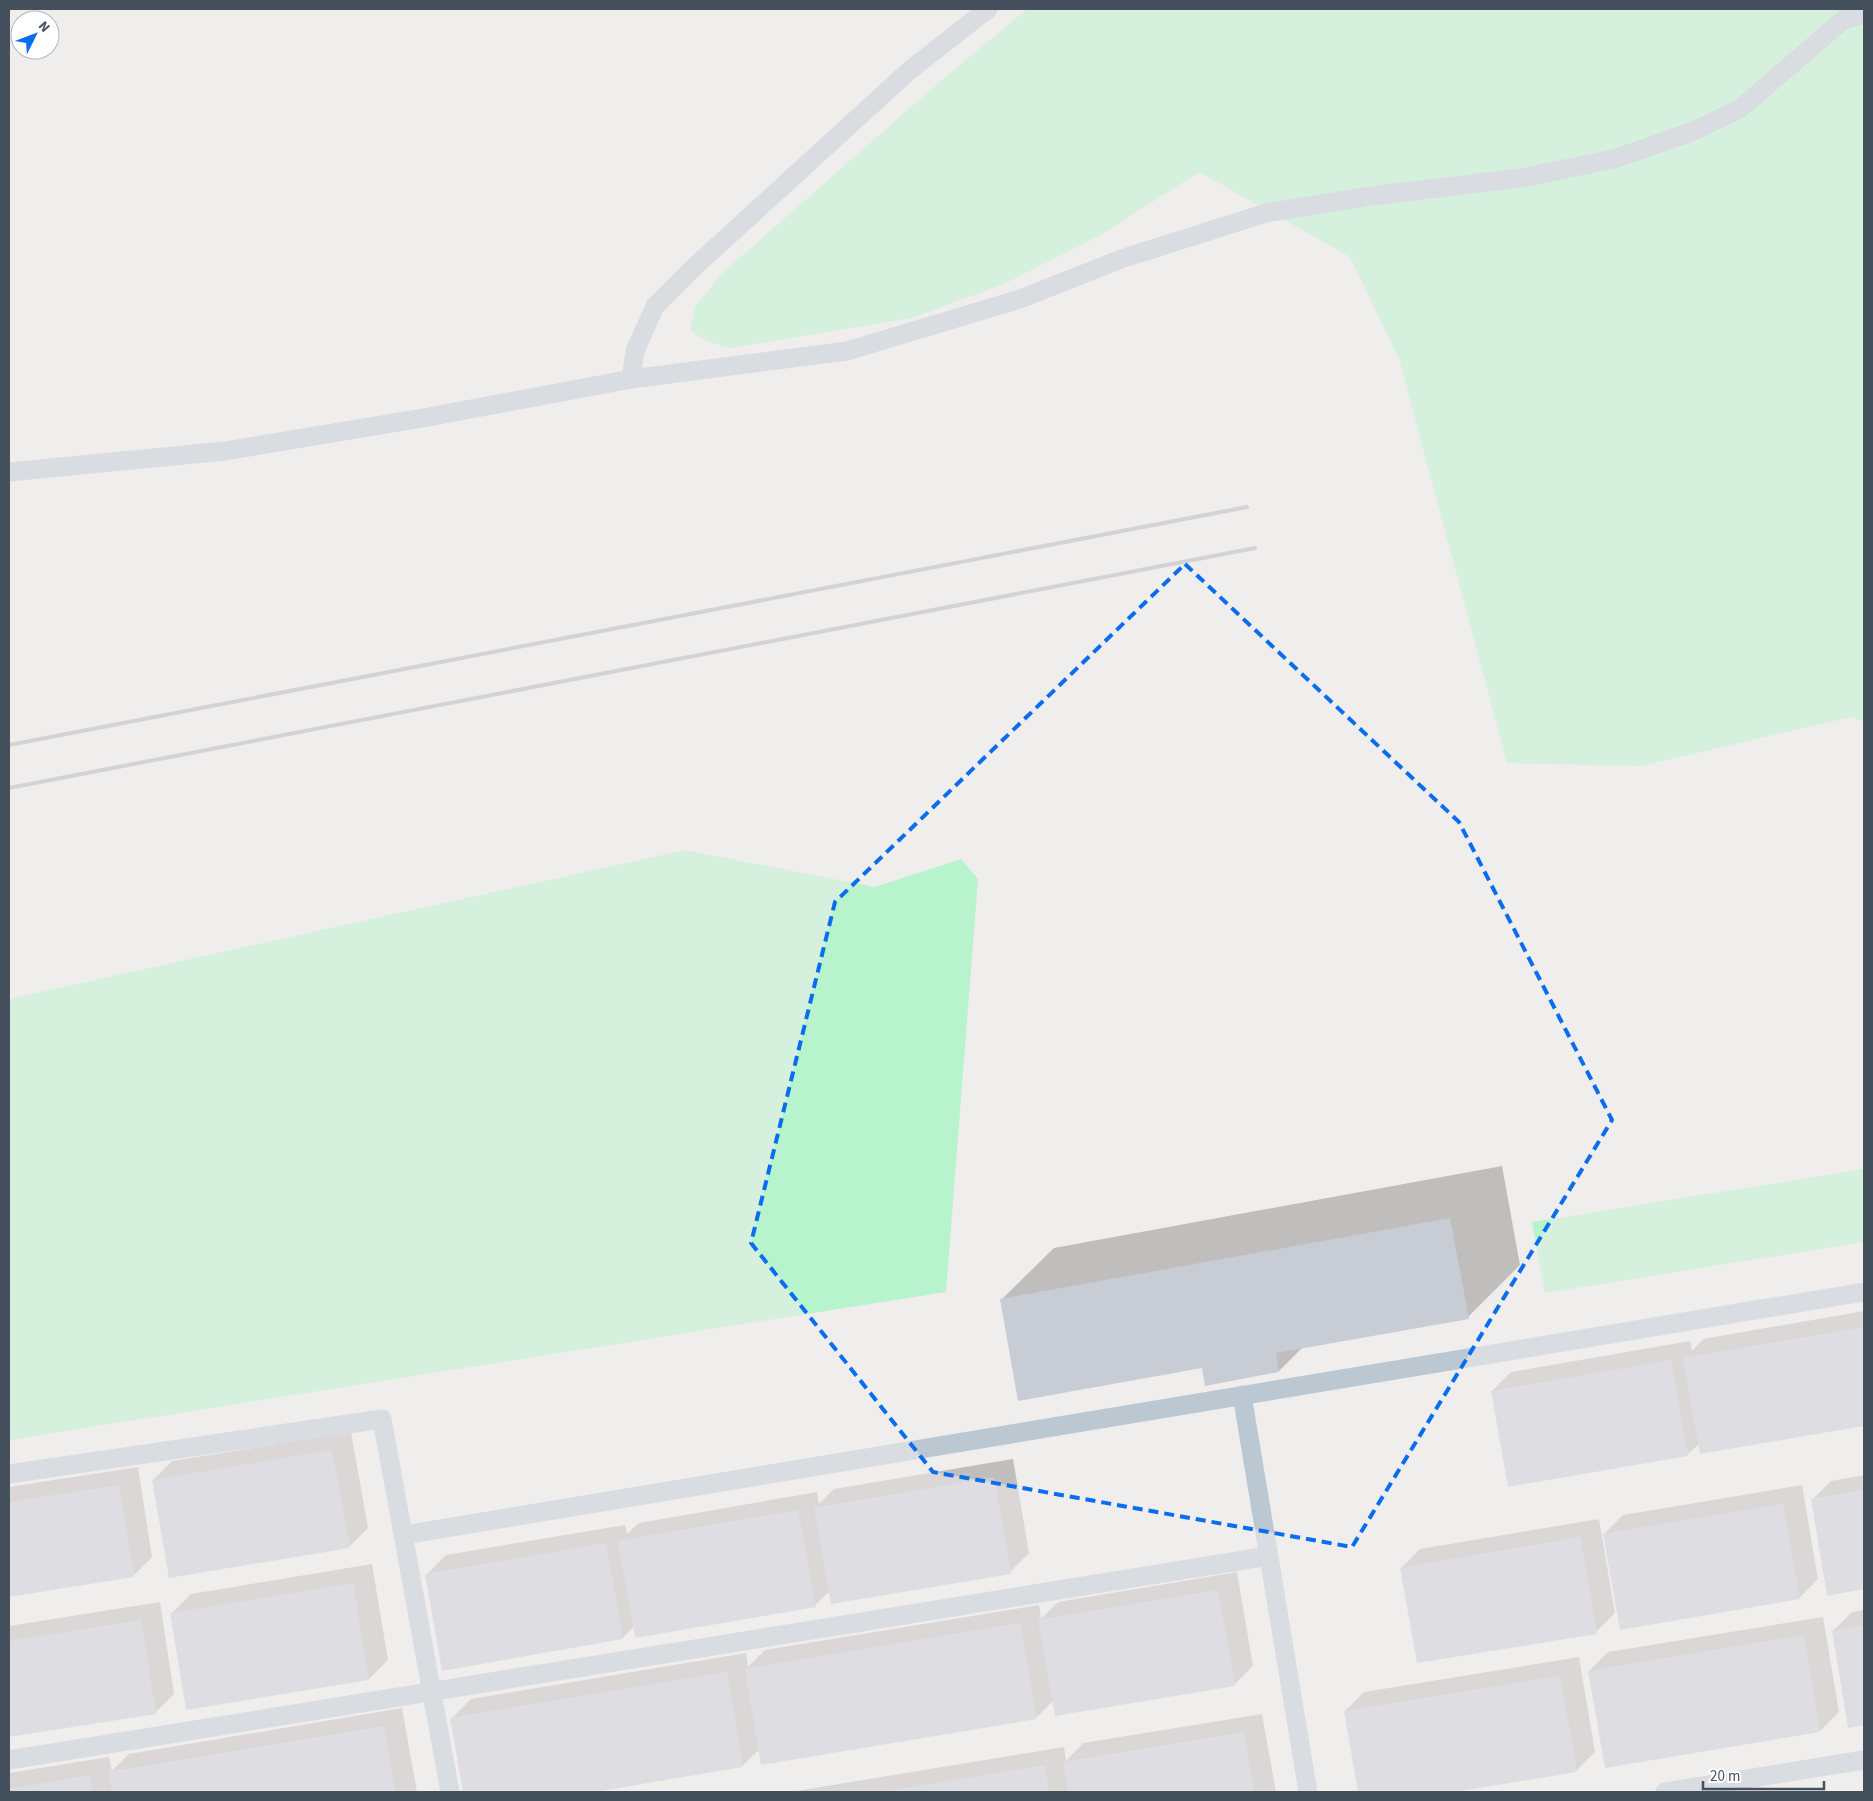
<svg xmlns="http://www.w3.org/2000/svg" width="1873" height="1801" viewBox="0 0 1873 1801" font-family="'Source Sans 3',sans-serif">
	<rect width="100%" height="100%" fill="#f0eded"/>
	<g fill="#b7f3cd">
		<polygon points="1027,9 1864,9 1864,722 1851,717 1641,766 1507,763 1399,359 1350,257 1199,172 1101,235 1002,285 911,318 730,348 706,341 690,330 695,307 722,273 943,79"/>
		<polygon points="685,850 875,887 961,859 978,879 946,1292 9,1440 9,999"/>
		<polygon points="1864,1169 1864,1242 1545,1293 1532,1222"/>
	</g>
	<g fill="#0003">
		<polygon points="1502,1166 1520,1265 1468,1317 1303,1347 1279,1371 1206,1384 1203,1366 1001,1300 1054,1248"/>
		<polygon points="1864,1311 1864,1425 1701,1453 1700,1443 1687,1455 1492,1391 1511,1372 1690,1341 1692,1351 1703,1339"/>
		<polygon points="351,1432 368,1528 349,1547 153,1480 172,1461"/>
		<polygon points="1013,1459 1029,1553 1010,1572 830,1591 815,1605 634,1626 623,1638 427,1574 446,1555 625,1525 627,1534 639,1523 817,1492 819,1504 834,1489"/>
		<polygon points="138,1467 152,1557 133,1576 9,1596 9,1487"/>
		<polygon points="1864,1475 1864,1588 1828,1594 1812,1500 1831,1481"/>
		<polygon points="1802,1485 1818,1579 1799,1598 1604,1534 1623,1515"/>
		<polygon points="1599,1519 1615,1613 1596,1632 1401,1568 1420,1549"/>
		<polygon points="372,1564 388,1660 369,1679 172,1613 191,1594"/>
		<polygon points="1237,1572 1253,1666 1234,1685 1053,1701 1036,1718 760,1749 742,1766 587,1792 465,1792 452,1718 471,1699 746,1653 748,1667 765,1650 1039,1605 1041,1619 1058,1602"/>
		<polygon points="160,1602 174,1694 155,1713 9,1736 9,1626"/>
		<polygon points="1864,1610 1864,1724 1849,1726 1833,1631 1852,1612"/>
		<polygon points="1823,1617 1839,1712 1820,1731 1589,1671 1608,1652"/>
		<polygon points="1579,1657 1595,1752 1576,1771 1447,1792 1359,1792 1345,1711 1364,1692"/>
		<polygon points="402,1708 417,1792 9,1792 9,1773 109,1757 112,1771 129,1754"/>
		<polygon points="1262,1714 1276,1792 790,1792 1064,1747 1066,1761 1083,1743"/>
	</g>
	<g fill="#c8ccd4">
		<polygon points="1450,1218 1469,1319 1276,1353 1279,1372 1205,1386 1202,1368 1018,1401 1000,1299"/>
		<polygon points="1864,1327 1864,1426 1700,1454 1683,1358"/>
		<polygon points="1671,1360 1688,1456 1508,1487 1491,1391"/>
		<polygon points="332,1450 350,1548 169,1578 152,1480"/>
		<polygon points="994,1477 1011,1574 831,1604 814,1508"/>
		<polygon points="119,1485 134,1577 9,1597 9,1502"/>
		<polygon points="1864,1490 1864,1589 1827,1596 1811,1499"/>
		<polygon points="1783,1504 1800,1599 1620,1630 1603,1534"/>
		<polygon points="798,1510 816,1607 635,1638 618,1541"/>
		<polygon points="1580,1537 1597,1634 1417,1663 1400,1568"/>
		<polygon points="606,1543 623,1639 442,1671 425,1574"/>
		<polygon points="353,1583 369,1680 186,1710 170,1613"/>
		<polygon points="1218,1590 1235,1686 1055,1716 1038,1620"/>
		<polygon points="141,1620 156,1714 9,1737 9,1641"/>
		<polygon points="1020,1623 1037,1719 761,1765 745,1669"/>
		<polygon points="1864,1625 1864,1725 1848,1728 1832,1631"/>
		<polygon points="1804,1635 1820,1732 1605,1768 1588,1671"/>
		<polygon points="727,1672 743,1767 595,1792 463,1792 450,1718"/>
		<polygon points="1560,1676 1577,1772 1455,1792 1358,1792 1344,1711"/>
		<polygon points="384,1726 395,1792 112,1792 109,1772"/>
		<polygon points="1244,1732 1254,1792 1068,1792 1063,1762"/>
		<polygon points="1045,1765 1049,1792 886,1792 886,1791"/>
		<polygon points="90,1775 93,1792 9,1792 9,1789"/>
	</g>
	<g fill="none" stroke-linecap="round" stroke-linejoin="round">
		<g stroke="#bcc8d1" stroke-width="19">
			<polyline points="631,379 635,351 655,306 691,270 910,70 988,9"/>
			<polyline points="9,472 225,451 423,418 631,379 847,351 1020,299 1124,258 1266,213 1371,196 1521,178 1614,159 1694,131 1741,108 1843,20 1864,14"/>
			<polyline points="1242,1395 1308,1792"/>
			<polyline points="9,1474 382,1419 450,1792"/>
			<polyline points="404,1535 1864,1292"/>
			<polyline points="9,1760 1269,1556"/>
			<polyline points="1665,1792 1864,1760"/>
		</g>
		<g stroke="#afb2b9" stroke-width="4">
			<polyline points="9,745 1247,507"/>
			<polyline points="9,788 1255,548"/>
		</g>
	</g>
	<path d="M0 0H1873V1801H0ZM1185 564 1459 822 1612 1120 1352 1547 933 1472 751 1243 835 902Z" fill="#f0eded" fill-opacity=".55" fill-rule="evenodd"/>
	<path fill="none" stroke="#086eef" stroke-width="4" stroke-dasharray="10 6" stroke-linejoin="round" d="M1185 564 1459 822 1612 1120 1352 1547 933 1472 751 1243 835 902Z"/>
	<rect width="1873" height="1801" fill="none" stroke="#44515c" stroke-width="20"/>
	<g transform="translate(35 35) rotate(48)"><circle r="24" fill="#ffffff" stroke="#b4b9be"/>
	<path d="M0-4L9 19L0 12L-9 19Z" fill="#086eef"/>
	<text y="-8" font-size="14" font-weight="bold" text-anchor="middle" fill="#44515c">N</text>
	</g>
	<path d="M1703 1781v8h121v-8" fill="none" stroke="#44515c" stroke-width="2.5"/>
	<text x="1710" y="1781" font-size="15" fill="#44515c" stroke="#ffffff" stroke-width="4" paint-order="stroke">20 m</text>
</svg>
